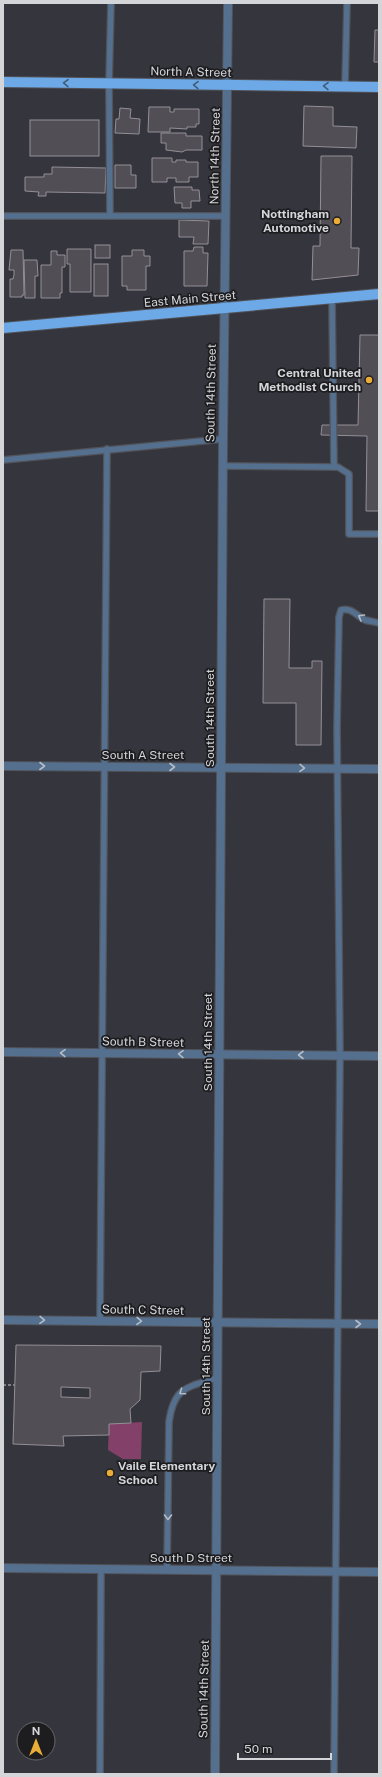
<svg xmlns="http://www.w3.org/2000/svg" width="382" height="1777" viewBox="0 0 382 1777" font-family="'Public Sans',sans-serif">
	<rect width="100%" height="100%" fill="#35353d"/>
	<polygon fill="#834069" points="142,1422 141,1459 123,1459 108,1450 109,1424"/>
	<g fill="#524e55" stroke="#948f97" fill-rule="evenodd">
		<polygon points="375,30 379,30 379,62 374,62"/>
		<polygon points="304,106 333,107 333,126 357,127 356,148 303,146"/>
		<polygon points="149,107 170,107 170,112 174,112 174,109 199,109 199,124 196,124 196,127 187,127 187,129 170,128 170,132 148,132"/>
		<polygon points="120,108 131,109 130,118 140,119 139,134 115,133 116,119 119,119"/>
		<rect x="30" y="120" width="69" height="36"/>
		<polygon points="161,133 186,133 186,136 202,136 202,150 186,150 182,152 166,150 166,143 161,143"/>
		<polygon points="321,156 352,156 351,248 359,248 358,275 312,280 313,246 320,246"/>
		<polygon points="152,158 172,158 172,162 176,162 176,160 186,160 186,162 198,162 198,177 189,177 189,182 176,182 176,178 167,178 167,182 152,182"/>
		<polygon points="115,165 131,165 131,175 136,175 136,188 115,188"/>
		<polygon points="52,167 106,168 105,193 46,192 46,196 38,196 39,192 25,191 25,177 44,177 44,174 52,174"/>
		<polygon points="174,187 192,187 192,190 199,190 200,201 191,201 191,208 182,208 182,203 175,203"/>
		<polygon points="179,220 209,221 208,244 193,244 194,237 179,237"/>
		<rect x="95" y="245" width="15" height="13"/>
		<polygon points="194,247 203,247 203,253 208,253 207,286 184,286 184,251 193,251"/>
		<polygon points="67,249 91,249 91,292 70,292 70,264 67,264"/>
		<polygon points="11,250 23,250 24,295 22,295 22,297 10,297 10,279 13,279 14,275 14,270 9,270"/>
		<polygon points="132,250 144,250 144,256 150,256 150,266 146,266 146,290 127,290 127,286 122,286 122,256 132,256"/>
		<polygon points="51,251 57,251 57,255 65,255 65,267 62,267 62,293 60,293 60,298 41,298 41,265 51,265"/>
		<polygon points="24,260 37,260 38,276 35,276 35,298 25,298"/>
		<rect x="94" y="264" width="14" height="32"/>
		<polygon points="360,335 379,335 379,511 366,511 367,436 321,435 322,425 358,425"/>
		<polygon points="264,599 290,599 289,668 312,668 312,661 322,661 321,745 296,745 296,703 263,703"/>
		<path d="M16 1345 161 1346 160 1371 141 1372 140 1400 130 1409 131 1423 109 1424V1435L63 1436 64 1446 13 1444ZM61 1387 90 1388V1398L61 1397Z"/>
	</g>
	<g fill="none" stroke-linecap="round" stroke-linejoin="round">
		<g stroke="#525259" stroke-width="8">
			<g id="service">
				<polyline points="345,86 347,3"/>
				<polyline points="3,216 226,216"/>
				<polyline points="110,216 109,84 111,3"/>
				<polyline points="332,299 334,467"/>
				<polyline points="3,460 223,439"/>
				<polyline points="222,466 338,467 349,474 349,534 379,534"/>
				<polyline points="100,1321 107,449"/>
				<path d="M167 1570 169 1422C174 1386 188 1387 218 1378"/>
				<polyline points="100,1774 101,1569"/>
				<path d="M334 1774 340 1056 337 727 339 617 341 610C351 607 357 616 365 620 369 621 375 622 379 623"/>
			</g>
		</g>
		<g stroke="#525259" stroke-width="10">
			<g id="minor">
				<polyline points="3,766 379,769"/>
				<polyline points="3,1052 379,1056"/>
				<polyline points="3,1320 379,1324"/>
				<polyline points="3,1568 379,1572"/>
				<polyline points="215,1774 223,439 228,3"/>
			</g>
		</g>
		<g stroke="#525259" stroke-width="12">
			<g id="primary">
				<polyline points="3,82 379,87"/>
				<polyline points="3,328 379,294"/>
			</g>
		</g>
		<polyline stroke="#7f8086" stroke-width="2" stroke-dasharray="3 2" stroke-linecap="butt" points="3,1385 15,1385"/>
		<use href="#service" stroke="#54708e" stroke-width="5.5"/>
		<use href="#minor" stroke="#54708e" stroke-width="8"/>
		<use href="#primary" stroke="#6da9e6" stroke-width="10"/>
	</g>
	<defs><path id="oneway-chevron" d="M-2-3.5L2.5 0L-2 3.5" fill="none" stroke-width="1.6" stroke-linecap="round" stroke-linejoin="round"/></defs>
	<g stroke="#415c79">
		<use href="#oneway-chevron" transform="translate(66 83) rotate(-179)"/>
		<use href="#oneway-chevron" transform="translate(196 85) rotate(-179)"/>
		<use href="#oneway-chevron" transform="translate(326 86) rotate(-179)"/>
	</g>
	<g stroke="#b4bcc6">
		<use href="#oneway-chevron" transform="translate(361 617) rotate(-149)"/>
		<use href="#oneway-chevron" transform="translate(42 766)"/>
		<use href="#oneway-chevron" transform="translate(172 767)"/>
		<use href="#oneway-chevron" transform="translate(302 768) rotate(1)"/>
		<use href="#oneway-chevron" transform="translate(63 1053) rotate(-179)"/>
		<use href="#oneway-chevron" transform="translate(181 1054) rotate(-179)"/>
		<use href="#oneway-chevron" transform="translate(301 1055) rotate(-180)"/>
		<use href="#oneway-chevron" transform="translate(42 1320) rotate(1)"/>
		<use href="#oneway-chevron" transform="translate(139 1321) rotate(1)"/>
		<use href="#oneway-chevron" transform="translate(358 1324)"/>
		<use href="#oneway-chevron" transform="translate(182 1392) rotate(145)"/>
		<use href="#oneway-chevron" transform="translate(168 1517) rotate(90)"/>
	</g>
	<g fill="#e8ac37" stroke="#1d1d20" stroke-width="1.5">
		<circle cx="337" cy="221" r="4"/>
		<circle cx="369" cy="380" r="4"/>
		<circle cx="110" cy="1473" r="4"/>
	</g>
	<g text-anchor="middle" stroke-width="3.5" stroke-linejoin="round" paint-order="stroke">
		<g font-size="12" fill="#d4d5d9" stroke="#1d1d20">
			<text transform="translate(191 72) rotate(1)" y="4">North A Street</text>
			<text transform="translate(215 156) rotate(-89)" y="4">North 14th Street</text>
			<text transform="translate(190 299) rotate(-5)" y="4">East Main Street</text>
			<text transform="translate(211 393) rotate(-89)" y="4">South 14th Street</text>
			<text transform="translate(210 718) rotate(-90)" y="4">South 14th Street</text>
			<text x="143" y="759">South A Street</text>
			<text transform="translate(143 1042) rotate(1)" y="4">South B Street</text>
			<text transform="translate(208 1042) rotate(-90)" y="4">South 14th Street</text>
			<text transform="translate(143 1310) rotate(1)" y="4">South C Street</text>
			<text transform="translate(206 1366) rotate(-90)" y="4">South 14th Street</text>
			<text x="191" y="1562">South D Street</text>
			<text transform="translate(204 1689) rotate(-89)" y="4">South 14th Street</text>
		</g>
		<g font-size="12" font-weight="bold" fill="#d4d5d9" stroke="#1d1d20" text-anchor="end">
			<text x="329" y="218">Nottingham<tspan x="329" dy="14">Automotive</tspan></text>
			<text x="361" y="377">Central United<tspan x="361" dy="14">Methodist Church</tspan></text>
			<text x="118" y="1470" text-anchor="start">Vaile Elementary<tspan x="118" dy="14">School</tspan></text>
		</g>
	</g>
	<rect width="382" height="1777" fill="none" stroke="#d4d5d9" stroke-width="8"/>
	<g transform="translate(36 1741)"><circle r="19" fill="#1d1d20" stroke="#66676a"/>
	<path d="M0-3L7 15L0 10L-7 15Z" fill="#e8ac37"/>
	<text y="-6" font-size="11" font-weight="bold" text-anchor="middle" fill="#d4d5d9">N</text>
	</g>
	<path d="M238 1753v6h93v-6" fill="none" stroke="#d4d5d9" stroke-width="2"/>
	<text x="244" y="1753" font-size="12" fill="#d4d5d9" stroke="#1d1d20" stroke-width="3" paint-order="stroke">50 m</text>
</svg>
